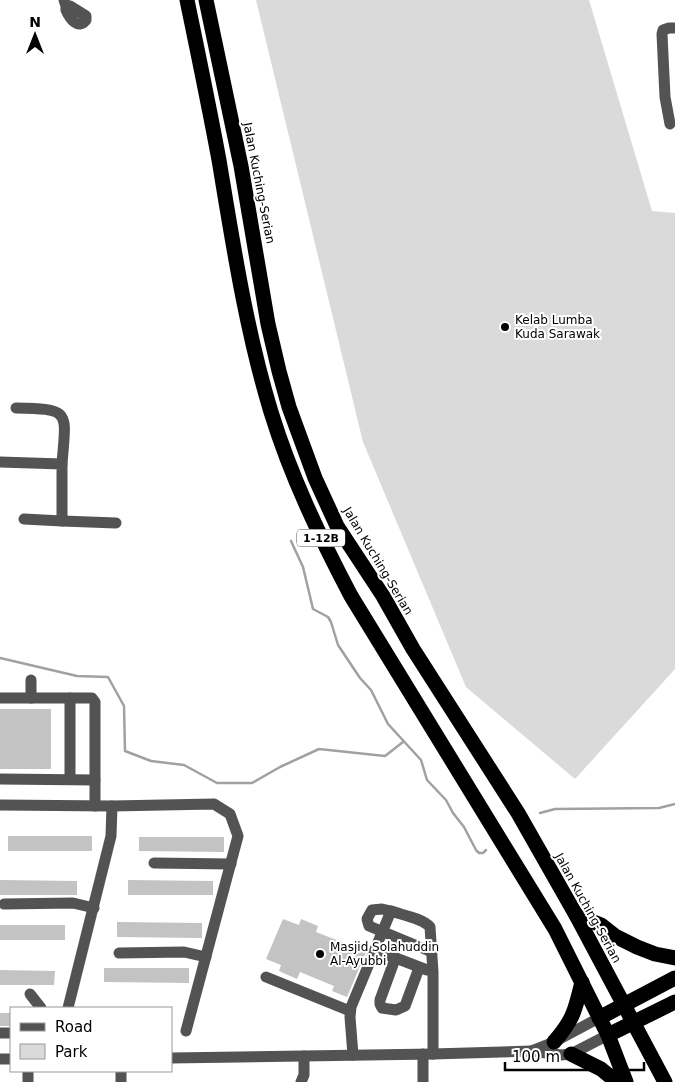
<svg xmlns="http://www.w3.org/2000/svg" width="675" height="1082" viewBox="0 0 675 1082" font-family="'DejaVu Sans',sans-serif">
	<rect width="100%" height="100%" fill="#fff"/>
	<polygon fill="#dadada" points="256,0 589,0 652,211 675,213 675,669 575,779 466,687 363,442"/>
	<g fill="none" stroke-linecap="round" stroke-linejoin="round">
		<g stroke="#a1a1a1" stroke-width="2.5">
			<polyline points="291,541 303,567 313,609 328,617 331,622 338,645 360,678 371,690 388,724 421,760 427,780 446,800 453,813 464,827 476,850 479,853 483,853 486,850"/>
			<polyline points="0,658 77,676 108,677 124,706 125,751 151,761 184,765 217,783 252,783 280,767 319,749 385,756 403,742"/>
			<polyline points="540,813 555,809 659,808 675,804"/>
		</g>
	</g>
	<g fill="#c3c3c3">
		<rect x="0" y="709" width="51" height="60"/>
		<rect x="8" y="836" width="84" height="15"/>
		<polygon points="139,837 224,837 224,852 139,851"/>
		<polygon points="0,880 77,881 77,895 0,895"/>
		<polygon points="128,880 213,881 213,895 128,895"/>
		<polygon points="283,919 299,925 301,919 318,926 316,932 352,946 354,941 368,947 347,997 332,991 334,986 300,972 297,979 279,971 281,965 266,959"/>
		<polygon points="117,922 202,923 202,938 117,937"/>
		<rect x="0" y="925" width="65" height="15"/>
		<polygon points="104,968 189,968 189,983 104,982"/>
		<polygon points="0,970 55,971 54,985 0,985"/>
		<rect x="0" y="1013" width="11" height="13"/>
	</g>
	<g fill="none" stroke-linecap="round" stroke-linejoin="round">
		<g stroke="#535353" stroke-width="11">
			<path d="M64 0 66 6V10C70 19 78 30 86 20V16L70 6H66"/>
			<polyline points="670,124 665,97 662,34 663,30 669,28 675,28"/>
			<path d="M16 408C72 409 66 411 62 464"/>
			<polyline points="0,462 62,464 62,521 24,519"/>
			<polyline points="62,521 116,523"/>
			<polyline points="31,680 31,698"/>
			<polyline points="0,698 92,698 95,702 95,806"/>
			<polyline points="70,698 70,779"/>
			<polyline points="0,779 95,780"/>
			<polyline points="0,805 112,806 214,804 230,814 238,836 186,1031"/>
			<polyline points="154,863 231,864"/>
			<polyline points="4,904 73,903 94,908"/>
			<polyline points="391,911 382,909 372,910 367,919 369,926 432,952"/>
			<polyline points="375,950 427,970"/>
			<polyline points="119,953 184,952 206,957"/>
			<polyline points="395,959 380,1000 380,1004 382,1008 396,1010 405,1006 419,968"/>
			<polyline points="266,977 350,1011"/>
			<polyline points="30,994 41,1008"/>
			<polyline points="68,1008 111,836 112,806"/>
			<polyline points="0,1033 11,1033"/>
			<polyline points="531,1051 554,1042 599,1018"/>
			<polyline points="423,1054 423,1082"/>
			<path d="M353 1055 350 1017 351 1007 391 911C402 915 422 918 430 927L433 972V1054"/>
			<polyline points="171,1058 433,1054 531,1051 561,1055 571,1054 608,1035"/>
			<polyline points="0,1059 11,1059"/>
			<polyline points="28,1082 28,1071"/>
			<polyline points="121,1082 121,1071"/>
			<polyline points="301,1082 304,1075 304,1056"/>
		</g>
		<g stroke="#000" stroke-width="15">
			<path d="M187 0C198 53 209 106 219 160 233 244 246 330 271 412 291 477 320 537 351 596L555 929 608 1035 626 1082"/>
			<polyline points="206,0 241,166 268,324 279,371 289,407 315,478 337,526 383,596 413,649 518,813 576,915 665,1082"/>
			<polyline points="576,915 601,925 615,936 637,947 655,954 675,958"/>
			<polyline points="599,1018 675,978"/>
			<polyline points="608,1035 675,1002"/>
			<path d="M554 1042C574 1019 575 1010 582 982"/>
			<polyline points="571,1054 601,1069 617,1082"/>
		</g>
	</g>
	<g fill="#000" stroke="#fff" stroke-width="2">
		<circle cx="505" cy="327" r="5"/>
		<circle cx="320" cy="954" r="5"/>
	</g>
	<g text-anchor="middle" stroke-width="4" stroke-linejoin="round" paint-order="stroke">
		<rect fill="#fff" stroke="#4c4c4c" stroke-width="1" x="297" y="529.5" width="48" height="17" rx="4"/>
		<g font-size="11" font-weight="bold" fill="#000">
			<text x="321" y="542">1-12B</text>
		</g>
		<g font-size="12" fill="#000" stroke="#fff">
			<text transform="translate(259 183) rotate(79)" y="4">Jalan Kuching-Serian</text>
			<text transform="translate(378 561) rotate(59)" y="4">Jalan Kuching-Serian</text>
			<text transform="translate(588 908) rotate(61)" y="4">Jalan Kuching-Serian</text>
		</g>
		<g font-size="12" fill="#000" stroke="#fff" text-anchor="start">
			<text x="515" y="324">Kelab Lumba<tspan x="515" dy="14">Kuda Sarawak</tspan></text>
			<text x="330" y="951">Masjid Solahuddin<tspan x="330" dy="14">Al-Ayubbi</tspan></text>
		</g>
	</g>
	<rect x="10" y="1007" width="162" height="65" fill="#ffffff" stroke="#999999"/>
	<rect x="20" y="1023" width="25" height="8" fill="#535353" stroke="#999999"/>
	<text x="55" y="1032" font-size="15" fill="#000000">Road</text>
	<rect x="20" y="1044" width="25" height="15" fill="#dadada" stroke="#999999"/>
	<text x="55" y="1057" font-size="15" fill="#000000">Park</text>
	<g transform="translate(35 35)" stroke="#ffffff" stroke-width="4" paint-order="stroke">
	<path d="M0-4L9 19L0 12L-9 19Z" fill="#000000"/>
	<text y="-8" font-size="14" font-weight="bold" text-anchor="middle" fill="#000000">N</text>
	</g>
	<path d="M505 1062v8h139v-8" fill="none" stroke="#000000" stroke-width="2.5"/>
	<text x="512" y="1062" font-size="15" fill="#000000" stroke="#ffffff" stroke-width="4" paint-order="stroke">100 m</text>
</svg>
